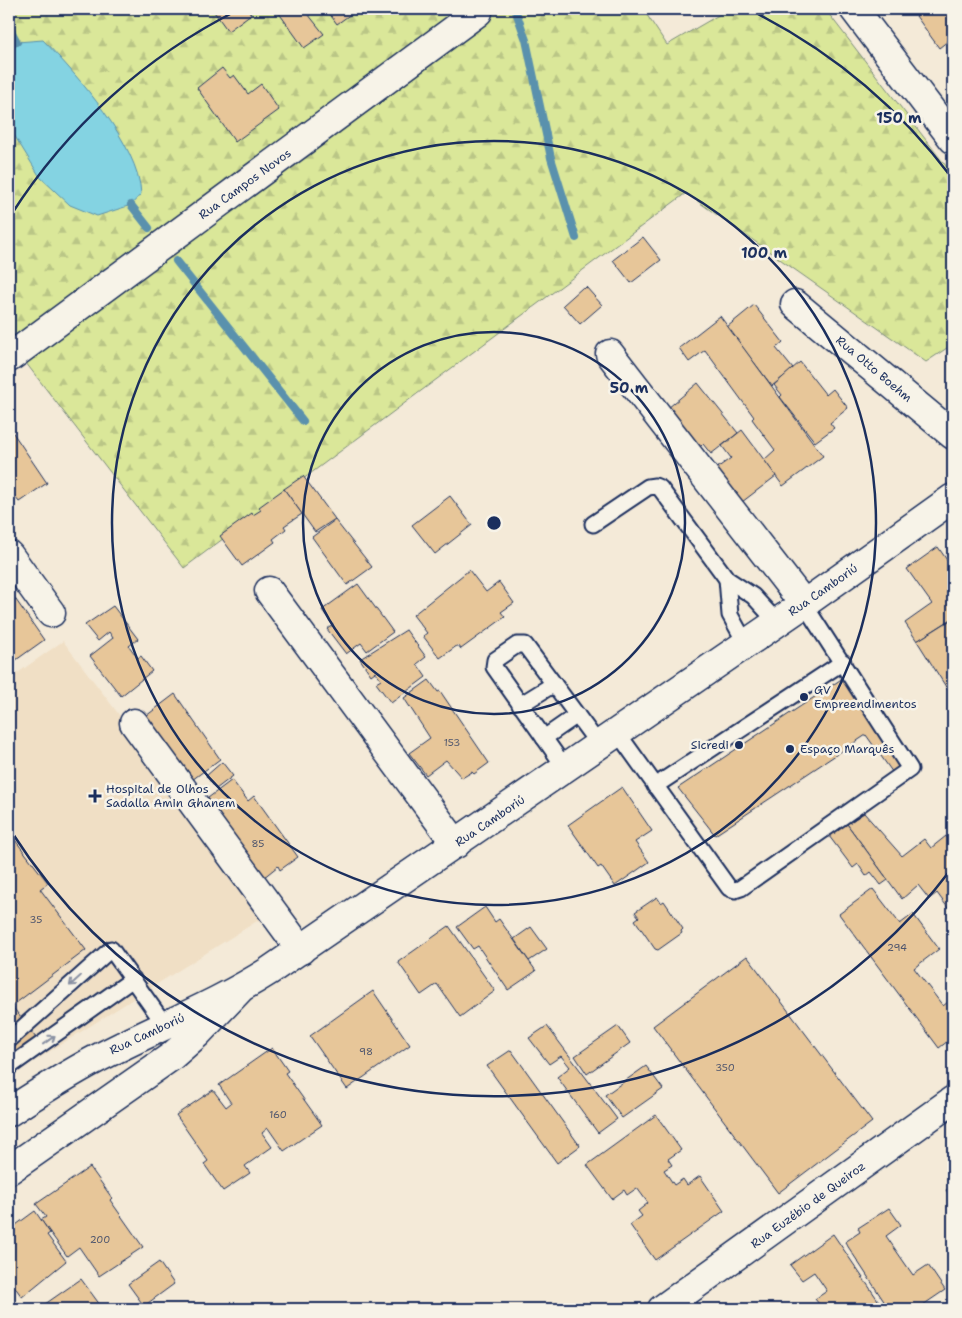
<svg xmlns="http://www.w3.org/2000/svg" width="962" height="1318" viewBox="0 0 962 1318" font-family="'Shantell Sans',sans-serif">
	<defs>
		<pattern id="forest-firs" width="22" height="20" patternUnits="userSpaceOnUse" patternTransform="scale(1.25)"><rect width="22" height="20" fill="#dae799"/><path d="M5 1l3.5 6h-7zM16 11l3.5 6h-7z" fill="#bac686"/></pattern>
	</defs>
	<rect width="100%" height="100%" fill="#f4ead8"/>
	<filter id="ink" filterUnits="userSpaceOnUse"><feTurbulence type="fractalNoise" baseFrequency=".02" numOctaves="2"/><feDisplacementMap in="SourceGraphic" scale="10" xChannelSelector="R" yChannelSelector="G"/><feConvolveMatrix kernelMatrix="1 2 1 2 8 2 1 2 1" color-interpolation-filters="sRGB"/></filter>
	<g filter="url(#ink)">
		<polygon fill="#f0dfc5" points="63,641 270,913 9,1077 9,679"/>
		<polygon fill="url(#forest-firs)" stroke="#7a8b7c" points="9,9 643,9 667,45 729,9 825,9 953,175 953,344 926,362 686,193 184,568 9,341"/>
		<path fill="#84d3e2" stroke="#5a91ad" d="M43 40C77 75 139 145 141 194L131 205 97 216 70 205 40 177 11 130 9 61 17 42Z"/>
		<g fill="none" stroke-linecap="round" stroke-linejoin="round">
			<g stroke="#5a91ad" stroke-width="8">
				<polyline points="515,9 526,40 551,158 576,238"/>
				<polyline points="9,27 17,42"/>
				<polyline points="131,205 149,228"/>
				<polyline points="176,261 303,421"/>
			</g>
		</g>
		<g fill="#e7c699" stroke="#1b2f5e">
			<polygon points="212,9 247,9 251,14 228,31"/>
			<polygon points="276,9 304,9 324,34 304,48"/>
			<polygon points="326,9 358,9 337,24"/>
			<polygon points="926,9 953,9 953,37 939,48 916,16"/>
			<polygon points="222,68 230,78 234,75 248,94 261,84 279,110 235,142 197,88"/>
			<polygon points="643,237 661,260 631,283 613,260"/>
			<polygon points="586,287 602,305 580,324 563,305 582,288 584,289"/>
			<polygon points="754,305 783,342 776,348 793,369 772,386 727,327"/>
			<polygon points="720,316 823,456 783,486 764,460 775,450 752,419 754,417 705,350 689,362 679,348"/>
			<polygon points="800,362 826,395 833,389 848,408 830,423 834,428 815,442 780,397 782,395 774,385"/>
			<polygon points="698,383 738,433 711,454 703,444 700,447 668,408"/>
			<polygon points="9,427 47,483 19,502 12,493 9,496"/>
			<polygon points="742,430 776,476 742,502 717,468 731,458 722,446"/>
			<polygon points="303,476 335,519 315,532 284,489"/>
			<polygon points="284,489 302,514 284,526 286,529 273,539 275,542 242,566 220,536 252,513 253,515 261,510 259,507"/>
			<polygon points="450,496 472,525 435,554 412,525"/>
			<polygon points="335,520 372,567 347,585 312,537"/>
			<polygon points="938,547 953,569 953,618 917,641 905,623 932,604 907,569"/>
			<polygon points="469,570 486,592 499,582 514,603 501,612 505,617 461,649 458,645 440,658 423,636 427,633 413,615"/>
			<polygon points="358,584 393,632 367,651 361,643 346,654 327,629 333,625 322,610"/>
			<polygon points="9,590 44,640 9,665"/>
			<polygon points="113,606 138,639 129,646 138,658 141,656 152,671 121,696 90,656 113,638 109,632 98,641 85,625"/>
			<polygon points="952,619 953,620 953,698 917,641"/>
			<polygon points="406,630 426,657 417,664 426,677 391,703 376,683 381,680 375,672 371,675 360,659"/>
			<polygon points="846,676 907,763 893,773 866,735 715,835 678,788"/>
			<polygon points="429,680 438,692 440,691 489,763 474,774 472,772 462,778 446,760 426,775 409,753 430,738 404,698"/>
			<polygon points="175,694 220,759 192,780 146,716"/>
			<polygon points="222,762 233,776 216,789 206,776"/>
			<polygon points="232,780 248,801 254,796 298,857 280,870 278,866 263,878 204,801"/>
			<polygon points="622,787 652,831 635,842 649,862 615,886 601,866 598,868 568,825"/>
			<polygon points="864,813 902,856 924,839 931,848 946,836 953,846 953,904 948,908 937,893 929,899 918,885 902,899 847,824"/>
			<polygon points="847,824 888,880 881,885 871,872 866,876 858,864 853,868 829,836"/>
			<polygon points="9,832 48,883 40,889 86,950 12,1006 36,1038 9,1059"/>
			<polygon points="873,889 900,924 913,914 939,949 914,968 943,1006 953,998 953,1037 939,1048 839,914"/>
			<polygon points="657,897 661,903 664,901 683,929 681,931 682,933 658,950 655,949 635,920 639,917 635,912"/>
			<polygon points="485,907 495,922 499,919 536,971 508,990 478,946 473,949 457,927"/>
			<polygon points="449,926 495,991 460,1017 437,984 421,995 398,962"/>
			<polygon points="531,927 547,949 529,961 514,939"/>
			<polygon points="747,956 872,1122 778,1193 653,1026"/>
			<polygon points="373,991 410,1045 347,1089 310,1036"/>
			<polygon points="547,1026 617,1119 598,1133 557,1077 570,1067 561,1056 549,1064 529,1038"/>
			<polygon points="618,1026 630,1043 587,1074 575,1056"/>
			<polygon points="272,1048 288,1071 285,1073 322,1125 284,1151 268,1128 262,1133 272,1147 245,1166 250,1173 223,1191 204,1164 208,1161 176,1115 213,1090 226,1107 231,1103 219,1085"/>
			<polygon points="511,1050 580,1146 557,1163 487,1066"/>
			<polygon points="646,1066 663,1089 622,1118 605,1095"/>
			<polygon points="656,1115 681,1150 668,1159 672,1165 664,1170 674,1185 683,1179 687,1185 700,1176 724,1211 655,1260 630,1225 642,1216 638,1211 648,1203 637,1188 627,1195 624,1190 612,1199 587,1165"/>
			<polygon points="90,1167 112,1198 110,1200 143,1247 99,1276 79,1247 67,1256 41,1220 46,1217 36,1204"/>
			<polygon points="953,1184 953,1201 946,1190"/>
			<polygon points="889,1208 901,1225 886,1236 913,1275 928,1265 945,1290 920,1307 921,1309 889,1309 845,1242 860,1232 858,1228"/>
			<polygon points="35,1211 50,1233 47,1235 66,1261 22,1297 9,1279 9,1230"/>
			<polygon points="833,1234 880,1303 871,1309 823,1309 815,1299 827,1291 814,1272 802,1280 790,1265"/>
			<polygon points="159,1262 174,1284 144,1306 128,1284"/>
			<polygon points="81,1279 103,1309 38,1309"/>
		</g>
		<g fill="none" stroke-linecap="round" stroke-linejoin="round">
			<g stroke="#1b2f5e" stroke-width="19">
				<g id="service">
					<polyline points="593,524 648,487 655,486 660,488 727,579 753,596 777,622"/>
					<polyline points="727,579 730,615 746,644"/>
					<polyline points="520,705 554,684"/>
					<polyline points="617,732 729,888 735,890 741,888 910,769 804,604"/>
					<polyline points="544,738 577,715"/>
					<polyline points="566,769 494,667 495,660 517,645 525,645 599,745"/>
					<polyline points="655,786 843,662"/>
					<polyline points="9,1040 111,949 165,1025"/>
					<polyline points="9,1067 133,979"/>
				</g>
			</g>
			<g stroke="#1b2f5e" stroke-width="31">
				<g id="minor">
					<polyline points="854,9 953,139"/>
					<polyline points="795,304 953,435"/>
					<polyline points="610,354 804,604"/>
					<polyline points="9,358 478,12 475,9"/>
					<polyline points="9,555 51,613"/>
					<polyline points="269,591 456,844"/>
					<polyline points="134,723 301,950"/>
					<polyline points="9,1170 172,1056 197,1034 239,990"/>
					<polyline points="662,1309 953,1100"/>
				</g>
			</g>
			<g stroke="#1b2f5e" stroke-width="31">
				<path id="primary" d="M9 1112C41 1091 75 1069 110 1052 163 1025 219 1003 269 971L804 604 953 498"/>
			</g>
			<use href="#service" stroke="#f7f3e8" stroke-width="15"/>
			<use href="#minor" stroke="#f7f3e8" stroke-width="28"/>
			<use href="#primary" stroke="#f7f3e8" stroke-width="28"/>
		</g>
		<defs><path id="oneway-shaft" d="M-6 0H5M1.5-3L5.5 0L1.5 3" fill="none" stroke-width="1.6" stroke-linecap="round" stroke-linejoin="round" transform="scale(1.25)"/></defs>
		<g stroke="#8991a3">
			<use href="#oneway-shaft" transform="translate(75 981) rotate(138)"/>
			<use href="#oneway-shaft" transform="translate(49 1040) rotate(-36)"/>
		</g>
	</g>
	<g fill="none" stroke="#1b2f5e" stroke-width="2.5">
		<circle cx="494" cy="523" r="191"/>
		<circle cx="494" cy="523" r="382"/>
		<path d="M952 868A573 573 0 0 1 11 831M11 215A573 573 0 0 1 238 10M750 10A573 573 0 0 1 952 178"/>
	</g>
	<g fill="#1b2f5e" stroke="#f7f3e8" stroke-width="2">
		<circle cx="804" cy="697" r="5"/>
		<circle cx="739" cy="745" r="5"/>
		<circle cx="790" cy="749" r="5"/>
		<path d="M92.5 788.5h5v5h5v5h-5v5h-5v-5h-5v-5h5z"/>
	</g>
	<g text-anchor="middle" stroke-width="5" stroke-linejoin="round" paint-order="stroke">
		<g font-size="10" fill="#4e556d">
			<text x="452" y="746">153</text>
			<text x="258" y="847">85</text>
			<text x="36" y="923">35</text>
			<text x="897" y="951">294</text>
			<text x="366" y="1055">98</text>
			<text x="725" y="1071">350</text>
			<text x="278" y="1118">160</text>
			<text x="100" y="1243">200</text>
		</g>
		<g font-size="12" fill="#1b2f5e" stroke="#f7f3e8">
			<text transform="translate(245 184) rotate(-36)" y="4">Rua Campos Novos</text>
			<text transform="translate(874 369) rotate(40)" y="4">Rua Otto Boehm</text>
			<text transform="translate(823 590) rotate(-35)" y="4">Rua Camboriú</text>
			<text transform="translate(490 821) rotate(-34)" y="4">Rua Camboriú</text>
			<text transform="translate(147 1034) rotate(-25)" y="4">Rua Camboriú</text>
			<text transform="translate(808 1205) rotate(-36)" y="4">Rua Euzébio de Queiroz</text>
		</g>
		<g font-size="12" fill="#1b2f5e" stroke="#f7f3e8" text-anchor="start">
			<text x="814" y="694">GV<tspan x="814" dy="14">Empreendimentos</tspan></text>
			<text x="729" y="749" text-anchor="end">Sicredi</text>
			<text x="800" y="753">Espaço Marquês</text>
			<text x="106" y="793">Hospital de Olhos<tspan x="106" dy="14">Sadalla Amin Ghanem</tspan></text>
		</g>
	</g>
	<circle cx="494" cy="523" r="8" fill="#1b2f5e" stroke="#f7f3e8" stroke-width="2.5"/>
	<g font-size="15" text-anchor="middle" font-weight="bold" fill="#1b2f5e" stroke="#f7f3e8" stroke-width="5" stroke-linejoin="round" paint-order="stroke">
		<text x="899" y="123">150 m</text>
		<text x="764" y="258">100 m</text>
		<text x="629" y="393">50 m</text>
	</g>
	<rect width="962" height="1318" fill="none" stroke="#f7f3e8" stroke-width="30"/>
	<rect x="15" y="15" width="932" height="1288" fill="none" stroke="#1b2f5e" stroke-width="2" filter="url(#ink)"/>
</svg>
